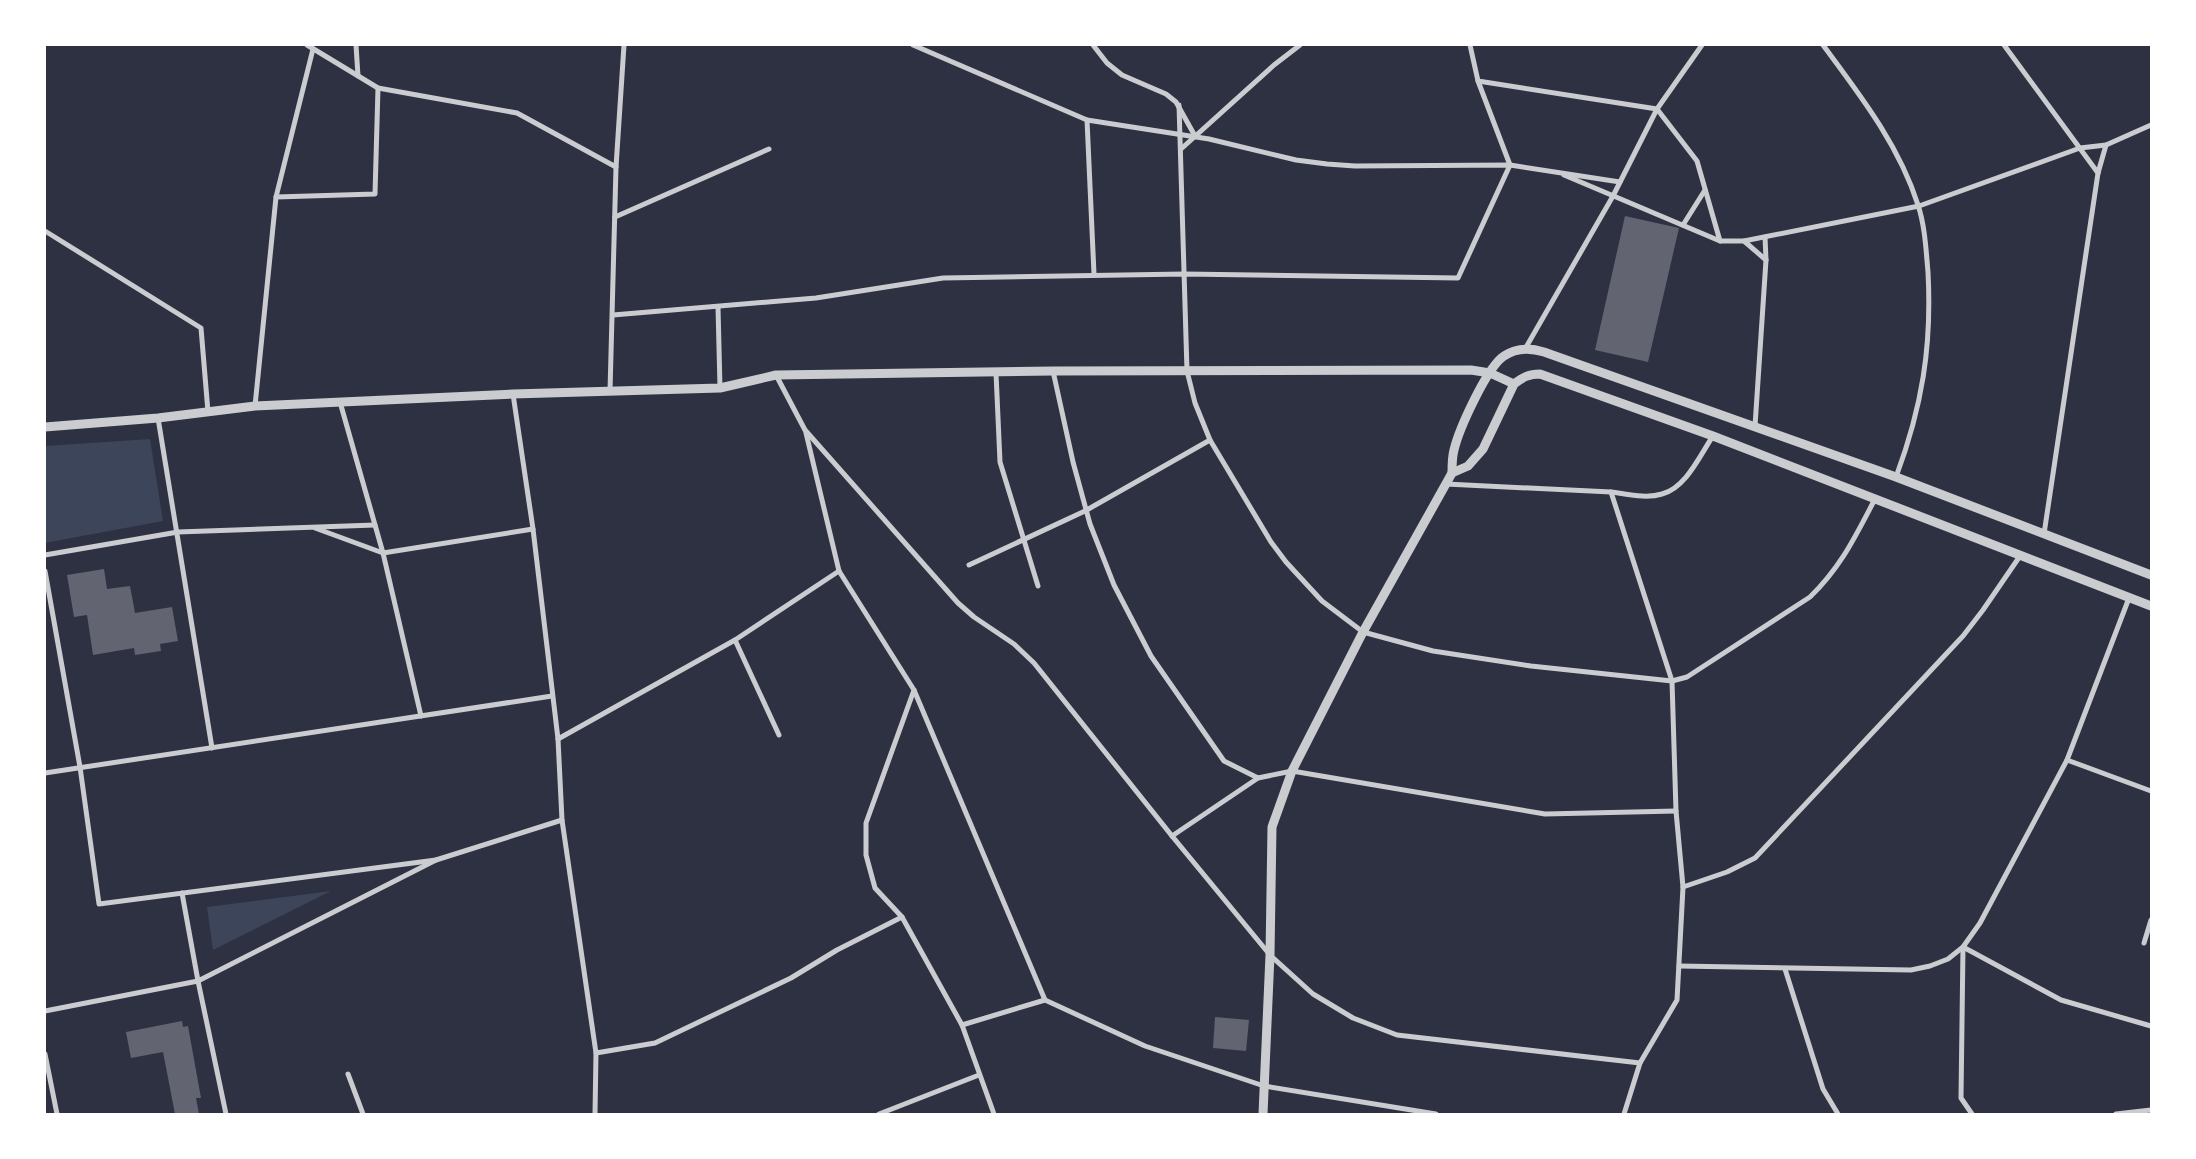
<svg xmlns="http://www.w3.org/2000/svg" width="2196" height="1159" viewBox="0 0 2196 1159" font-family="'Golos Text',sans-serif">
	<rect width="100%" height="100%" fill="#2d3142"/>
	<g fill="#3c4559">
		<polygon points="150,439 163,521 45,543 45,446"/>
		<polygon points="331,891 213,950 207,907"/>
	</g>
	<g fill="#626471">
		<polygon points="1625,216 1679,228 1648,362 1595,350"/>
		<polygon points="104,569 107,589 130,586 135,613 172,607 178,641 160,644 161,651 135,655 134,648 93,655 87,615 74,617 67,575"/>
		<polygon points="1215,1017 1249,1020 1246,1051 1213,1048"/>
		<polygon points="182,1021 183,1027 188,1026 201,1098 196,1098 199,1114 175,1114 163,1052 131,1058 126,1032"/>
	</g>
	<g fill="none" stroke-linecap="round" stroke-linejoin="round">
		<g stroke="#caccd0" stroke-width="5">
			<polyline points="307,45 378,88 517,113 616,167"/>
			<polyline points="356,45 358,76"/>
			<polyline points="913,45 1087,120 1209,139 1296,160 1327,164 1355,166 1510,165 1620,182"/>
			<polyline points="1093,45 1107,63 1122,75 1166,94 1176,102 1195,136"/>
			<polyline points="1470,45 1478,81 1657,109 1697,161 1720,241 1744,241 1766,260"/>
			<path d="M1823 45C1860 95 1899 145 1918 205 1925 226 1926 250 1928 272 1932 347 1922 407 1896 477"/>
			<polyline points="2004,45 2098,173"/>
			<path d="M1179 105 1187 371 1195 403 1210 440 1271 542 1286 562 1322 601 1363 632 1433 651 1531 666 1672 681 1687 677 1810 597C1841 567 1855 537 1875 499"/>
			<polyline points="1087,120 1094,274"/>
			<polyline points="1181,149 1274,65 1300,45"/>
			<polyline points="1564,175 1720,241"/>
			<polyline points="276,197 375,194 378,88"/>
			<polyline points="615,217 769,149"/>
			<polyline points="1683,225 1705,190"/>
			<polyline points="45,231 201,328 208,412"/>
			<polyline points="1744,241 1919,206 2080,148 2106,145 2151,125"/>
			<polyline points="718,307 720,388"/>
			<polyline points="613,315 816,298 943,278 1184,274 1458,278 1510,165 1478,81"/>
			<polyline points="1525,349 1613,196 1657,109 1702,45"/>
			<polyline points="1053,371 1073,462 1090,524 1114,585 1151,656 1224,761 1258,778 1292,771 1545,814 1676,811"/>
			<polyline points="996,373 1000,462 1038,586"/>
			<polyline points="776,375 805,430 958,603 974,617 1014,644 1034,663 1172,836 1270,955 1313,994 1353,1018 1397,1035 1640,1063"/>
			<polyline points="610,391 616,167 624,45"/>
			<polyline points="513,394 533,529 558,739 562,820 596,1053 595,1114"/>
			<polyline points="340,402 383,553 421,716"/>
			<polyline points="255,406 276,197 313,49"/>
			<polyline points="158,418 212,748"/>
			<polyline points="1755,426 1766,260 1765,237"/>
			<polyline points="806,433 839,571 914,690 1045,1000"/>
			<path d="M1446 484 1611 492C1627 494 1646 499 1662 494 1686 488 1700 455 1713 436"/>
			<polyline points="1611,492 1672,681 1676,811 1683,887 1677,1000 1640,1063 1624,1114"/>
			<polyline points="315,528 383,553 533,529"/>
			<polyline points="2044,534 2098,173 2106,145"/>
			<polyline points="45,555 178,532 375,525"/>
			<polyline points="969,565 1085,511 1210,440"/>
			<polyline points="45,571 80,767 99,904 436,860"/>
			<polyline points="735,640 779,735"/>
			<polyline points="914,690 866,823 866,855 875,888 902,917 962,1025 994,1114"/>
			<polyline points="558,739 735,640 839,571"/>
			<polyline points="2067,760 2151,791"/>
			<polyline points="45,773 552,696"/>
			<polyline points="1172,836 1258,778"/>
			<polyline points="1683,887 1727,872 1755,858 1963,636 1983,610 2020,556"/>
			<polyline points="182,893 198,981 436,860 562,820"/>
			<polyline points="2144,943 2151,920"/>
			<polyline points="1679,966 1911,970 1930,966 1948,959 1963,947 1980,923 2067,760 2129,598"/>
			<polyline points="1785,969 1823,1089 1838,1114"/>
			<polyline points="45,1011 198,981 226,1114"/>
			<polyline points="962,1025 1045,1000 1145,1046 1264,1086 1436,1114"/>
			<polyline points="596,1053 655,1043 791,978 837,950 902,917"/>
			<polyline points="45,1054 57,1114"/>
			<polyline points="348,1074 363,1114"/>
			<polyline points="879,1114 979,1075"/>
			<polyline points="1972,1114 1961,1098 1963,947 2061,1000 2151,1026"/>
			<polyline points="2116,1114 2151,1110"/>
		</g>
		<g stroke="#caccd0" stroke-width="9">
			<polyline points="45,427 158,418 255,406 513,394 720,388 776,375 1053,371 1471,370 1490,373 1514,384"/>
			<path d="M1452 473 1468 466 1483 449 1514 384C1523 377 1529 374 1540 374L1713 436 2151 606"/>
			<path d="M1263 1114 1270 955 1272 827 1292 771 1363 632 1452 473C1452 465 1452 457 1454 450 1459 429 1487 367 1504 356 1517 347 1531 348 1544 352L1896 477 2151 575"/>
		</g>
	</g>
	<rect width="2196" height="1159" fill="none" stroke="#ffffff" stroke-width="92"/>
</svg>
